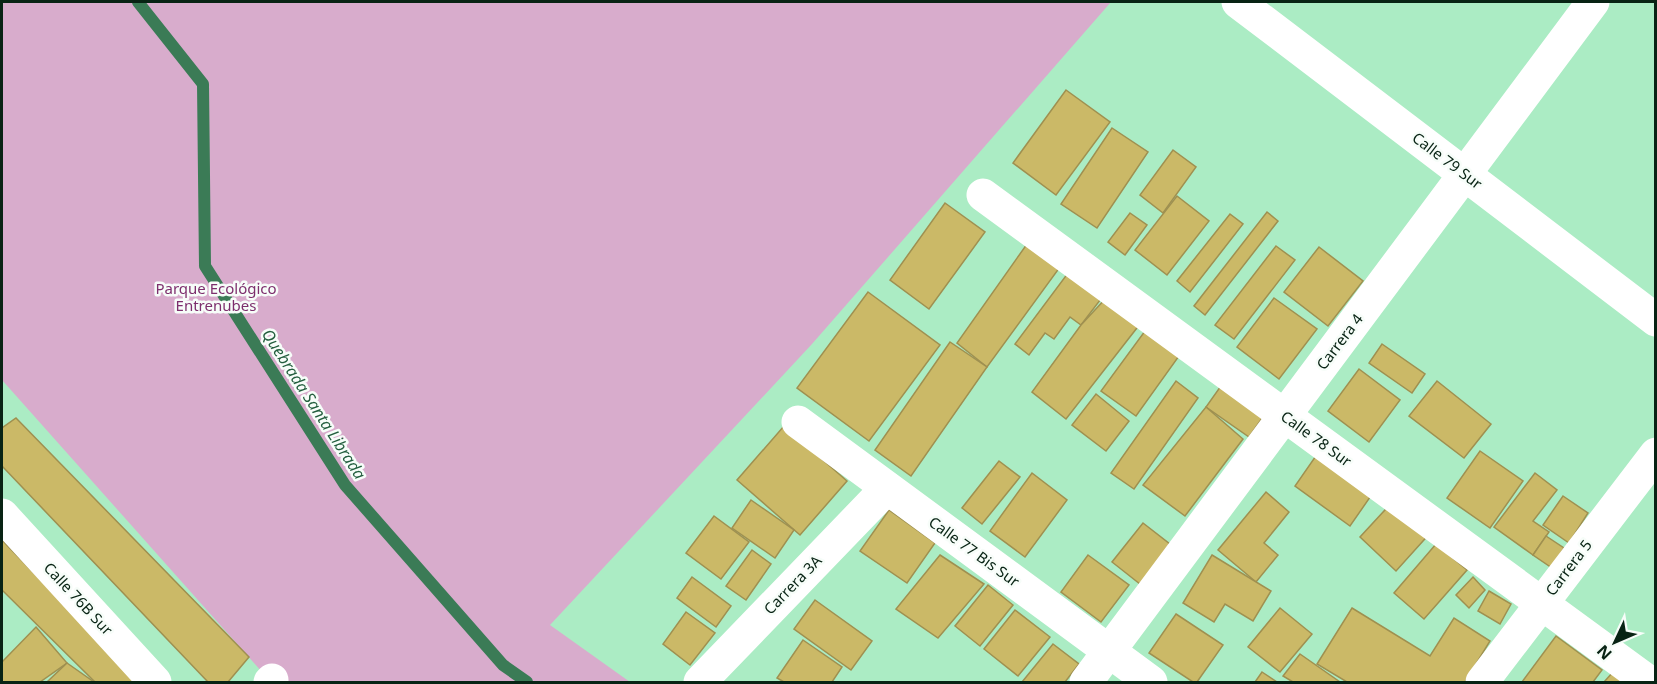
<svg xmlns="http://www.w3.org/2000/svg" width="1657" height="684" viewBox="0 0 1657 684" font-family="'Noto Sans',sans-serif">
	<rect width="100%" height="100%" fill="#abecc4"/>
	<polygon fill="#d8accc" points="2,2 1111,2 812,344 550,625 630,682 271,682 2,380"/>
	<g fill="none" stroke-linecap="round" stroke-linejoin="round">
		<polyline stroke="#3b7b56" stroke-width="12" points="138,2 203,84 205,266 345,485 503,665 527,682"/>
	</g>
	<g fill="#cbb967" stroke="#9f9050" stroke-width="1.5">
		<polygon points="1066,90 1110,122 1056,195 1013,163"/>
		<polygon points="1112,128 1148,152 1097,228 1061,204"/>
		<polygon points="1173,150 1196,167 1163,213 1140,195"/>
		<polygon points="1177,196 1209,221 1167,275 1135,250"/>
		<polygon points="945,203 985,232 929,309 890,280"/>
		<polygon points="1267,212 1278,221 1205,315 1194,306"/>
		<polygon points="1130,213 1147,225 1125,255 1108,242"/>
		<polygon points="1230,214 1243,224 1190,292 1177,281"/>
		<polygon points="1027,244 1060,267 987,367 957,343"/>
		<polygon points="1276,246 1295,260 1234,339 1215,325"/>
		<polygon points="1319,247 1363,281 1328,326 1284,292"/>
		<polygon points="1071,269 1104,295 1081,325 1070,317 1054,339 1045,333 1029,355 1015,344"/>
		<polygon points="868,292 940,345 869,441 797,388"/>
		<polygon points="1107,297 1140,324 1066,419 1032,392 1081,325"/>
		<polygon points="1274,298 1317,329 1279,379 1237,347"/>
		<polygon points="1145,331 1179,356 1136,416 1101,391"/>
		<polygon points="950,342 987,367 911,476 875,450"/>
		<polygon points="1382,344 1425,374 1412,393 1369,363"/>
		<polygon points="1359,369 1400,400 1369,442 1328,411"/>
		<polygon points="1176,381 1198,398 1134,489 1111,473"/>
		<polygon points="1437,381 1491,424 1464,458 1409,416"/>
		<polygon points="1223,383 1265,414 1249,437 1206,407"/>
		<polygon points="1096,394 1129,421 1106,451 1072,425"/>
		<polygon points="1206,407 1243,439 1185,516 1143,485"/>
		<polygon points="16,418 249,657 228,682 208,682 2,466 2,428"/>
		<polygon points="784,426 847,481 800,535 737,480"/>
		<polygon points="1320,450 1375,490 1350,526 1295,486"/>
		<polygon points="1480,451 1523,481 1490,528 1447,498"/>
		<polygon points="999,461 1020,477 982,524 962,508"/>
		<polygon points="1032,473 1067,500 1025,557 990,531"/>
		<polygon points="1535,473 1557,490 1533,521 1549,532 1533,555 1494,527"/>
		<polygon points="1266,492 1289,512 1264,543 1278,555 1256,582 1218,550"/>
		<polygon points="1563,496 1588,513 1569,543 1543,525"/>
		<polygon points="1396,498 1432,531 1396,571 1360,537"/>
		<polygon points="751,500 794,530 775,558 732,528"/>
		<polygon points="889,510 935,543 907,583 860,551"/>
		<polygon points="714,516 749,542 721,579 686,553"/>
		<polygon points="1143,523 1175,548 1145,588 1112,562"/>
		<polygon points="1546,536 1564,548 1552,568 1533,555"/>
		<polygon points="2,540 139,682 95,682 2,590"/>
		<polygon points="1436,544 1467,570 1424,619 1394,593"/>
		<polygon points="752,550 771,564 746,600 726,586"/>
		<polygon points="940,555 984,584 938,638 896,609"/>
		<polygon points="1088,555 1129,585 1101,622 1061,592"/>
		<polygon points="1212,555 1271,591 1253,621 1225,604 1214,622 1183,603"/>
		<polygon points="692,577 731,606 716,627 677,598"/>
		<polygon points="1473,577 1485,590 1469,608 1456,595"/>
		<polygon points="988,585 1013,605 980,646 955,626"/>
		<polygon points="1489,591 1511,604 1500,624 1478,611"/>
		<polygon points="815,600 872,641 851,670 794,629"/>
		<polygon points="1280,608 1312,634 1280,672 1248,647"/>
		<polygon points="1352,608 1430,656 1454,618 1490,641 1465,682 1347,682 1317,664"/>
		<polygon points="1015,610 1050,637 1018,676 984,649"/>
		<polygon points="686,612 715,633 690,665 663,644"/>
		<polygon points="1176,614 1223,645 1197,682 1193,682 1149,653"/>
		<polygon points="36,627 67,663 40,682 2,682 2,662"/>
		<polygon points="1556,636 1602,670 1593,682 1522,682"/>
		<polygon points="803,640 842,667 832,682 784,682 777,678"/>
		<polygon points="1053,644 1079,664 1065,682 1022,682"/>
		<polygon points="1300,654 1340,682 1293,682 1283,676"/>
		<polygon points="67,663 94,682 47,682"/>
		<polygon points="1262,672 1277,682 1255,682"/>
		<polygon points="1613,672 1627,682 1604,682"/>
	</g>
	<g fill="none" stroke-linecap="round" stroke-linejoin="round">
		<g stroke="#fff" stroke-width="33">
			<polyline points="1238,2 1656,320"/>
			<polyline points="983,195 1649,682"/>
			<polyline points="798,422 1151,682"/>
			<polyline points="2,515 155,682"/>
			<polyline points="270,682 272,680"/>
			<polyline points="700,682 887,488"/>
			<polyline points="1086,682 1593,2"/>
			<polyline points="1482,682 1656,454"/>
		</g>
	</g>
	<g text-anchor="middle" stroke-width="5" stroke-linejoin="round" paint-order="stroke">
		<g font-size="15" fill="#082314" stroke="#f7fdf9">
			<text transform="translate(1447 161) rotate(37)" y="5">Calle 79 Sur</text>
			<text transform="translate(1340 342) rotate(-53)" y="5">Carrera 4</text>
			<text transform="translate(1316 439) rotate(36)" y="5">Calle 78 Sur</text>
			<text transform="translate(974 552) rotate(36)" y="5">Calle 77 Bis Sur</text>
			<text transform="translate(1569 568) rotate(-53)" y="5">Carrera 5</text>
			<text transform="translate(793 585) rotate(-46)" y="5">Carrera 3A</text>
			<text transform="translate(78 599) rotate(47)" y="5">Calle 76B Sur</text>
		</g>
		<g font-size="15" fill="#7d2e6d" stroke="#f7fdf9">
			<text x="216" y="294">Parque Ecológico<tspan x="216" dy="17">Entrenubes</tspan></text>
		</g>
		<g font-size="16" font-style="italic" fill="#235e3e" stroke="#f7fdf9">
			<text transform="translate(314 404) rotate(57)" y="6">Quebrada Santa Librada</text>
		</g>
	</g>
	<rect width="1657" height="684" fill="none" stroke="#082314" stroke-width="6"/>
	<g transform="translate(1615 642) rotate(226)" stroke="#f7fdf9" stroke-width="4.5" paint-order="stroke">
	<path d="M0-4.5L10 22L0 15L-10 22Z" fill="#082314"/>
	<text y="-9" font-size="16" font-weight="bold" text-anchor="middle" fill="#082314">N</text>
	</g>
</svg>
